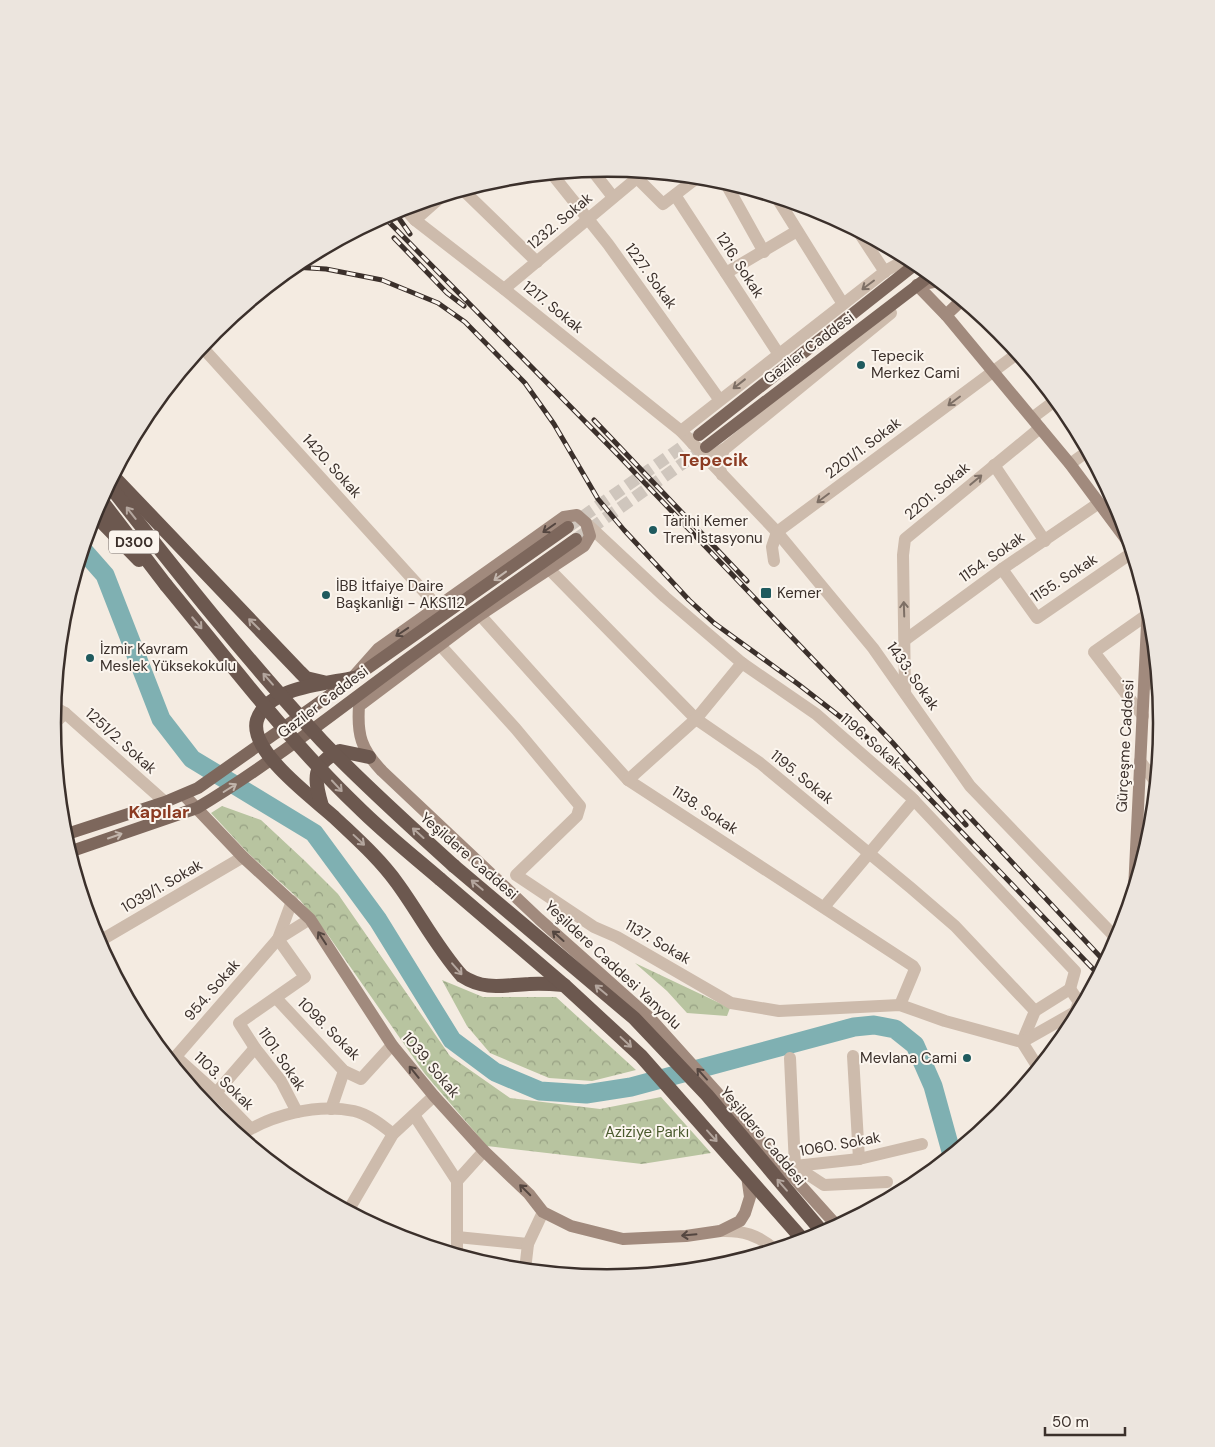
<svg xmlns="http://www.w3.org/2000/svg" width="1215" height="1447" viewBox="0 0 1215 1447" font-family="'DM Sans',sans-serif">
	<defs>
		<pattern id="forest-crowns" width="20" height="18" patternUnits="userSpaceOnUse" patternTransform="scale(1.25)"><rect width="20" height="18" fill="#b8c4a0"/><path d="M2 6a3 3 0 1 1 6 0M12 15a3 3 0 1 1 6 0" fill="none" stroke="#97a083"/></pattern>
	</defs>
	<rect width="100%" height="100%" fill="#f4ebe1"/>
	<g fill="url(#forest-crowns)">
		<polygon points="222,806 261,820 305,861 338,894 450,1056 510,1098 600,1109 661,1097 711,1153 642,1164 487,1146 425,1074 328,935 300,900 248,853 211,813"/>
		<polygon points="635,963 730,1008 727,1016 687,1013 667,991"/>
		<polygon points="442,980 483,997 556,997 636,1070 592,1081 549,1078 490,1053 467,1026"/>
	</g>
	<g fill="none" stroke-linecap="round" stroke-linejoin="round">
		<polyline stroke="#7fb0b2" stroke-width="19" points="83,550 105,575 161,719 192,759 314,833 378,920 452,1040 495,1072 540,1091 586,1094 631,1087 854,1027 874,1025 895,1029 915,1045 933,1086 952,1155"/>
		<g stroke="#cfc6bd" stroke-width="12" stroke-dasharray="12 6" stroke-linecap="butt">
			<polyline points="568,527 699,435"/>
			<polyline points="576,539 706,447"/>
		</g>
		<g stroke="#cdbbac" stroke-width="12">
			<polyline points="592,170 613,197"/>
			<polyline points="630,171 663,204 698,177"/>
			<polyline points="552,174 608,244 719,399"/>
			<polyline points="725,182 764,252"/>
			<polyline points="463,190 537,262"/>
			<polyline points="675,195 778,353"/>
			<polyline points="777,198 843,304"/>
			<polyline points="404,208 415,220 504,289 681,431 777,532 873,648 970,786 1118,940"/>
			<polyline points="415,220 441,197"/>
			<polyline points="858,231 885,272"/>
			<polyline points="726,273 797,231"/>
			<polyline points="504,289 637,178"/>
			<polyline points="202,347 438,607"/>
			<polyline points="1032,418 1056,400"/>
			<polyline points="1070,464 1088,451"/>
			<polyline points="994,465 1045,541"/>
			<polyline points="1106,512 1117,504"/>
			<polyline points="586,523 665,597 742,663 816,714 911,797 1075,971 1070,989"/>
			<polyline points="774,561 772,547 777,532 1018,353"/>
			<polyline points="549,569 696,719 760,763 911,888 955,926 1035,1011"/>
			<polyline points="1002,569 1037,618 1133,552"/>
			<polyline points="480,615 628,780 913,966 915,969 900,1005"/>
			<polyline points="905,640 1002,569 1099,503"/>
			<polyline points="440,645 516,729 580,806 577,816 516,875 594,927 617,937 731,1003 779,1011 900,1005 945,1021 1022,1042 1035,1011 1070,989"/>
			<polyline points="1145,686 1158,678"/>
			<polyline points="905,693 903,555 905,539 1040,428"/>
			<polyline points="54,707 65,713 165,802"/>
			<polyline points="1143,716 1094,652 1151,612"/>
			<polyline points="53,725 65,713"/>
			<polyline points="1140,761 1157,784"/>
			<polyline points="628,780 696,719 742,663"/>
			<polyline points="824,907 914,800"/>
			<polyline points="278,939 305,977 239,1023 255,1048 281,1081 297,1112"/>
			<polyline points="98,942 243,857"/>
			<polyline points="276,998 344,1071 361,1079 392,1045"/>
			<polyline points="853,1056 859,1159"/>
			<polyline points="790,1058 795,1166"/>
			<polyline points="169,1059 176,1057 216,1093 250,1128"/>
			<polyline points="171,1062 278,939 292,901"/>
			<polyline points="1039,1069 1022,1042 1075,1012 1079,1002 1070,989"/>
			<polyline points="216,1093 255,1048"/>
			<polyline points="331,1109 344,1071"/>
			<polyline points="414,1115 457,1181 457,1255"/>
			<path d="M239 1136C270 1115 317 1103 354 1111 368 1114 382 1125 393 1134"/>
			<polyline points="795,1166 859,1159 922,1144"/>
			<polyline points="795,1166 824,1185 887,1182"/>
			<polyline points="457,1181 484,1151"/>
			<polyline points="348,1211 393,1134 434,1096"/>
			<path d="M720 1231C742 1230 759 1235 775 1250"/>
			<polyline points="457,1237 528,1244"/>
			<polyline points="525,1270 528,1244 543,1212"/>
		</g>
		<g stroke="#cdbbac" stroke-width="12">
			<polyline points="681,431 887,270 909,258"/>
			<polyline points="701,453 709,458 727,447 891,313"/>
			<polyline points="722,475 718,462 724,450"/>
			<polyline points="278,939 310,919"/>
		</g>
		<g stroke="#a18a7d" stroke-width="12">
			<polyline points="917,285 946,315 962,300"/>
			<polyline points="917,285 939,281"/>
			<polyline points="946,315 1070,464 1131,546"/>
			<path d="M354 676 378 649 564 517 577 515 586 523 590 536 584 546 480 615 359 706C357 735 361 749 382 771L539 919 650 1018 838 1227"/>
			<polyline points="184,795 243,857 310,919 392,1045 434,1096 484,1151 529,1194 543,1212 571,1226 623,1239 686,1236 720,1231 740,1221 745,1213 750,1197 747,1176"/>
			<polyline points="1134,890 1148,604"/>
		</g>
		<g stroke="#7d675c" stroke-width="12">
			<polyline points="699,435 917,263"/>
			<polyline points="706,447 931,275"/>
			<polyline points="64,835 165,802 198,788 568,527"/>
			<path d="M69 852 197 808C264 768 325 720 387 674 449 628 513 584 576 539"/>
		</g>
		<g stroke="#6c584f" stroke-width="14">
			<polyline points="113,476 300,672 306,678 323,682"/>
			<polyline points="101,500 166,585"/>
			<polyline points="94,514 139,560"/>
			<path d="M353 678C324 684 268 687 257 720 248 751 313 798 334 817 356 838 379 858 397 883 419 913 437 948 462 976 485 991 504 985 529 984 541 983 553 984 564 985"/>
			<path d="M322 806C314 779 311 764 340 751L369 757"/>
			<polyline points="454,866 634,1018 707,1095 824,1234"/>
			<polyline points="440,879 564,985 641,1056 804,1241"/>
		</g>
		<g stroke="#3b302b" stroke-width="5">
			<g id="rail">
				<polyline points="394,211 410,234"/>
				<polyline points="384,217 618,455 892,742 966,825"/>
				<polyline points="394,238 447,293 464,306"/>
				<polyline points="293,267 326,269 382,280 438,303 465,322 525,383 554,424 598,499 624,530 689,600 714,623 798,684 883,750 1099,975"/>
				<polyline points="594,420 747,581"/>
				<polyline points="965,812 1106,963"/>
			</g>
		</g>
		<use href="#rail" stroke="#fbf5ee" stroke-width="3" stroke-dasharray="9" stroke-linecap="butt"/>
		<g stroke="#6c584f" stroke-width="14">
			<path d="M109 485C177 572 246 659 322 741 364 785 409 825 454 866"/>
			<path d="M166 585C228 660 287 739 357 806 383 832 412 855 440 879"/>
		</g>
	</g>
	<defs><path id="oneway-shaft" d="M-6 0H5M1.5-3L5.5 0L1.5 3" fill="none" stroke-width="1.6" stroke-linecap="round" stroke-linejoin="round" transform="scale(1.25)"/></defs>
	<g stroke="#7d6f65">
		<use href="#oneway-shaft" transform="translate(868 285) rotate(143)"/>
		<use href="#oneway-shaft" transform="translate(739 384) rotate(142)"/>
		<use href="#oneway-shaft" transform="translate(954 401) rotate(143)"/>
		<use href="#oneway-shaft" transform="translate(976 480) rotate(-40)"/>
		<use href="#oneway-shaft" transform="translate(823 498) rotate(143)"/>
		<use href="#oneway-shaft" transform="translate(904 609) rotate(-92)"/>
	</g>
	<g stroke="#b4a69e">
		<use href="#oneway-shaft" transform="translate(131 513) rotate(-128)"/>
		<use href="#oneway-shaft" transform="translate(197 623) rotate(50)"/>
		<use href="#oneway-shaft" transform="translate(254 624) rotate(-135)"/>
		<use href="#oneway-shaft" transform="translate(268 679) rotate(-131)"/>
		<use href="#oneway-shaft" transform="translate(337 786) rotate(47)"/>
		<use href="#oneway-shaft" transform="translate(418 833) rotate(-138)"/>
		<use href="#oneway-shaft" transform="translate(359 840) rotate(43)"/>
		<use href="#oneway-shaft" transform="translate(477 885) rotate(-140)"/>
		<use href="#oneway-shaft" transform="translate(457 969) rotate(49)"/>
		<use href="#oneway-shaft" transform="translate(601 990) rotate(-140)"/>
		<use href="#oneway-shaft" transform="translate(626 1042) rotate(43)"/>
		<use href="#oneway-shaft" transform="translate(712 1136) rotate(48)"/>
		<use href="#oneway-shaft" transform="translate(782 1185) rotate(-131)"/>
	</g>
	<g stroke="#544640">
		<use href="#oneway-shaft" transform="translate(549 528) rotate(145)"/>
		<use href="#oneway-shaft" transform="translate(402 632) rotate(146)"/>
		<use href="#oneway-shaft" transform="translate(558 936) rotate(-138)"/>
		<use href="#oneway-shaft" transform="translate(322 938) rotate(-123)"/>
		<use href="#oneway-shaft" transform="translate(414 1072) rotate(-129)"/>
		<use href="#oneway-shaft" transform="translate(702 1074) rotate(-132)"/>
		<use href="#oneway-shaft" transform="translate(525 1190) rotate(-135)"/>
		<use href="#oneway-shaft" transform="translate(689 1235) rotate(175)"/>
	</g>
	<g stroke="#c2b5ac">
		<use href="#oneway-shaft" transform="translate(500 576) rotate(144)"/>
		<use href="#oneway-shaft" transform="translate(230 788) rotate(-32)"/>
		<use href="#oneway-shaft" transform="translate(115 836) rotate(-19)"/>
	</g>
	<g fill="#1f5a5e" stroke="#fbf5ee" stroke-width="2">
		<circle cx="861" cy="365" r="5"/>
		<circle cx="653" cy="530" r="5"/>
		<rect x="760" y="587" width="12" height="12" rx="2.5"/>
		<circle cx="326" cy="595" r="5"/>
		<circle cx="90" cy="658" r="5"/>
		<circle cx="967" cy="1058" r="5"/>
	</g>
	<g text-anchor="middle" stroke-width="4" stroke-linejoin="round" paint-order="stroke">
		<rect fill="#fbf5ee" stroke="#756b66" stroke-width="1" x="109" y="530.5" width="50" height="23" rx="4"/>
		<g font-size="14" font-weight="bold" fill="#3b302b">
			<text x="134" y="547">D300</text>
		</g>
		<g font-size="15" fill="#3b302b" stroke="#fbf5ee">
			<text transform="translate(560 221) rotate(-40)" y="5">1232. Sokak</text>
			<text transform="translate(740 265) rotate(57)" y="5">1216. Sokak</text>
			<text transform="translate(651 276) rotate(54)" y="5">1227. Sokak</text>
			<text transform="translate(553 307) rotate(39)" y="5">1217. Sokak</text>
			<text transform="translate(809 348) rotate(-37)" y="5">Gaziler Caddesi</text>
			<text transform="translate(863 448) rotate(-37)" y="5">2201/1. Sokak</text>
			<text transform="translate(332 466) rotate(48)" y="5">1420. Sokak</text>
			<text transform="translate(937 491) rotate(-40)" y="5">2201. Sokak</text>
			<text transform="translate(992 557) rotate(-35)" y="5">1154. Sokak</text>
			<text transform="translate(1064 578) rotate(-33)" y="5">1155. Sokak</text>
			<text transform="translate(913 676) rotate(55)" y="5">1433. Sokak</text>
			<text transform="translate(323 702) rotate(-37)" y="5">Gaziler Caddesi</text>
			<text transform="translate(121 741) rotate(42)" y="5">1251/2. Sokak</text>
			<text transform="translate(871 741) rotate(41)" y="5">1196. Sokak</text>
			<text transform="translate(1125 746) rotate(-87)" y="5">Gürçeşme Caddesi</text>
			<text transform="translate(802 777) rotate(39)" y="5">1195. Sokak</text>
			<text transform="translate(705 810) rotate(33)" y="5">1138. Sokak</text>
			<text transform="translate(469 856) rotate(41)" y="5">Yeşildere Caddesi</text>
			<text transform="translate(162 886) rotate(-30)" y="5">1039/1. Sokak</text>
			<text transform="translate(658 942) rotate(30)" y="5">1137. Sokak</text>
			<text transform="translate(613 965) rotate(43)" y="5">Yeşildere Caddesi Yanyolu</text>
			<text transform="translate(212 990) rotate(-49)" y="5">954. Sokak</text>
			<text transform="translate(329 1029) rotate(45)" y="5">1098. Sokak</text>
			<text transform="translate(282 1059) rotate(56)" y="5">1101. Sokak</text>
			<text transform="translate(431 1065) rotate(50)" y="5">1039. Sokak</text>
			<text transform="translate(224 1081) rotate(44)" y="5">1103. Sokak</text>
			<text transform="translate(763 1136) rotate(50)" y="5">Yeşildere Caddesi</text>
			<text transform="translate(840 1144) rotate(-10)" y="5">1060. Sokak</text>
		</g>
		<g font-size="15" fill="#3b302b" stroke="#fbf5ee" text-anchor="start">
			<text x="871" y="361">Tepecik<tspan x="871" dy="17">Merkez Cami</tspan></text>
			<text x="663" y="526">Tarihi Kemer<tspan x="663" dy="17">Tren İstasyonu</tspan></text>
			<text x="336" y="591">İBB İtfaiye Daire<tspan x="336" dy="17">Başkanlığı - AKS112</tspan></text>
			<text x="777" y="598">Kemer</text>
			<text x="100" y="654">İzmir Kavram<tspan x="100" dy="17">Meslek Yüksekokulu</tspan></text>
			<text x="957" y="1063" text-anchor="end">Mevlana Cami</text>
		</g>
		<g font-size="15" fill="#4a5a2e" stroke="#fbf5ee">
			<text x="647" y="1137">Aziziye Parkı</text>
		</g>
		<g font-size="18" font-weight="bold" fill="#8c3b22" stroke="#fbf5ee">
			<text x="714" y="466">Tepecik</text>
			<text x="159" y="818">Kapılar</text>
		</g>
	</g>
	<path d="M0 0H1215V1447H0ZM61 723a546 546 0 1 1 1092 0a546 546 0 1 1-1092 0Z" fill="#ece5de" fill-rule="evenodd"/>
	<path fill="none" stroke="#3b302b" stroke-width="2.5" d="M61 723a546 546 0 1 1 1092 0a546 546 0 1 1-1092 0Z"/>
	<path d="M1045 1427v8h80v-8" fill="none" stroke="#3b302b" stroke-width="2.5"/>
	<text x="1052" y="1427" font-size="15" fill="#3b302b" stroke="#fbf5ee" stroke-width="4" paint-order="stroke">50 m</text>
</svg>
